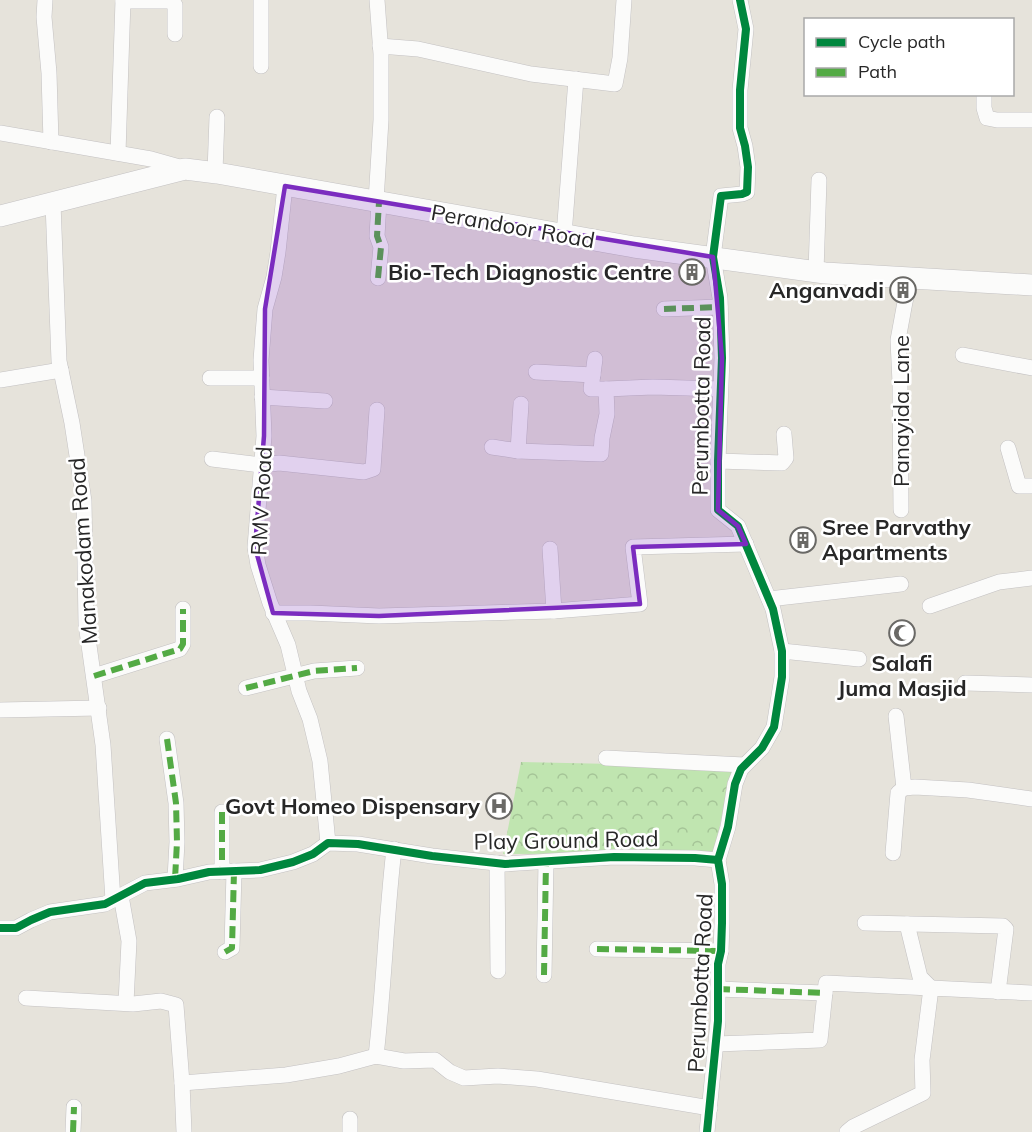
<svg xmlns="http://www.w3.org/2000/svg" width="1032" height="1132" viewBox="0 0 1032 1132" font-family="Mulish,sans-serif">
	<defs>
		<pattern id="forest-crowns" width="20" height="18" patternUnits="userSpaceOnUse" patternTransform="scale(1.5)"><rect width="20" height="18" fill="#c0e5b0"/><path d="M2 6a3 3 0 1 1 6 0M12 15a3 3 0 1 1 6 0" fill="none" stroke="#a5c497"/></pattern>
	</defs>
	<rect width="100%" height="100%" fill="#e6e3db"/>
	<polygon fill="url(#forest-crowns)" points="521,762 613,764 732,769 714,853 503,854"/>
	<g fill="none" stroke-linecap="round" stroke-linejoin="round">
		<g stroke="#c3c1c2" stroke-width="16">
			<g id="street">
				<polyline points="45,0 44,17 49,73 51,142"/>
				<polyline points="123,1 172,1 175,5 175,34"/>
				<polyline points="380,46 418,49 531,74 615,84 620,58 624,0"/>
				<polyline points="261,66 261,0"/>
				<polyline points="984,94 984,108 987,118 997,120 1032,120"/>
				<polyline points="0,133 151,159 183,168"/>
				<polyline points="118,153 123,0"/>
				<polyline points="215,172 217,117"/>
				<polyline points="285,186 278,252 274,277 265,309 261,360 264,436 255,547 258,565 270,603 288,645 299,691 310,719 320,761 328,843"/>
				<polyline points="376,201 381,120 381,54 377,0"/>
				<polyline points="53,203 59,361 72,423 84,501 86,624 103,745 113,900"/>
				<polyline points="564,235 576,79"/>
				<polyline points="816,272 819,180"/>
				<polyline points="378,278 381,247 377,236 379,202"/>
				<polyline points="664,309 720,307"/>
				<polyline points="963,355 1032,368"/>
				<polyline points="595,359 591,389 606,389"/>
				<polyline points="536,372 593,375"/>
				<polyline points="210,378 262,378"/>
				<polyline points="0,380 61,370"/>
				<polyline points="262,397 325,401"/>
				<polyline points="492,447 518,451 601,454 602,438 607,414 606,389 653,387 720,389"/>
				<polyline points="1008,448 1019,486 1032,486"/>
				<polyline points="518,451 521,404"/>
				<polyline points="212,459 261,465 279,463 364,472 373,469 377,410"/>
				<polyline points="718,461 782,463 786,458 784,434"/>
				<polyline points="901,510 900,383 898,340 905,302 911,278"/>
				<polyline points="550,549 554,611 640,604 633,547 746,544"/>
				<polyline points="769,599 901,584"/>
				<polyline points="930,606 999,582 1032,578"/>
				<polyline points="273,613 310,613 379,616 554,611"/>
				<polyline points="782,651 859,659"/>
				<polyline points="94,676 180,649 183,644 183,609"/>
				<polyline points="965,683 1032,685"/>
				<polyline points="246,688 314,671 357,668"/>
				<polyline points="0,710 99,708"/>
				<polyline points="896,716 904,788"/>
				<polyline points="167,739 176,803 177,842 175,879"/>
				<polyline points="606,758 744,765"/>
				<polyline points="222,812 222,872"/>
				<polyline points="893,853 898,793 904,788 915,787 968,790 1032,799"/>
				<polyline points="497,863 498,971"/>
				<polyline points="121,896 129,941 126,1003"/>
				<polyline points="865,923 1003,926 1006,929 998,992"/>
				<polyline points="907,924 920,977 931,988"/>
				<polyline points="0,928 16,928 31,920 50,912 105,904 145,883 178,879 209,872 260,870 293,862 313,854 328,843 358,844 432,856 505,864 614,857 695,858 718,860"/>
				<polyline points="597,949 721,951"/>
				<polyline points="225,952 232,948 234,871"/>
				<polyline points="544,975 546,862"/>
				<polyline points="718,989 825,993"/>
				<polyline points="26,998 133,1004 161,1001 176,1005 182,1083 184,1132"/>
				<polyline points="716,1044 820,1040 826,983 931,988"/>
				<path d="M376 1056C384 987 386 918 394 849"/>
				<polyline points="182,1083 286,1075 339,1066 376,1056 404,1061 435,1060 450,1072 464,1078 498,1076 537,1079 710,1108"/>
				<polyline points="350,1119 350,1132"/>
				<polyline points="73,1132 74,1107"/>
				<polyline points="707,1132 718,1021 718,964 721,951 722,923 722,884 718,860 728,827 735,784 741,769 762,748 774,727 782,677 782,651 773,609 738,526 718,510 718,461 722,358 720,298 713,257 721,196 742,194 747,192 748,167 745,146 740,128 740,90 746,29 740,0"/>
				<polyline points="847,1132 853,1127 923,1093 922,1060 931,988 1032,993"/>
			</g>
		</g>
		<g stroke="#c3c1c2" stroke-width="22">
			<polyline id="secondary" points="0,216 185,169 217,173 634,247 825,273 1032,285"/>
		</g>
		<use href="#street" stroke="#fbfbfa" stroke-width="15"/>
		<use href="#secondary" stroke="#fbfbfa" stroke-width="21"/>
		<g stroke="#53aa44" stroke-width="6" stroke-dasharray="12 6" stroke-linecap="butt">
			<polyline points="378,278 381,247 377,236 379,202"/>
			<polyline points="664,309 720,307"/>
			<polyline points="94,676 180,649 183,644 183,609"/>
			<polyline points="246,688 314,671 357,668"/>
			<polyline points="167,739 176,803 177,842 175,879"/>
			<polyline points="222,812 222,872"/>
			<polyline points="597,949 721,951"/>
			<polyline points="225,952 232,948 234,871"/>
			<polyline points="544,975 546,862"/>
			<polyline points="718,989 825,993"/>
			<polyline points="73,1132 74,1107"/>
		</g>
		<g stroke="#fff" stroke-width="11">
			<g id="cycleway">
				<polyline points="0,928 16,928 31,920 50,912 105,904 145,883 178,879 209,872 260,870 293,862 313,854 328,843 358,844 432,856 505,864 614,857 695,858 718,860"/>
				<polyline points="707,1132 718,1021 718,964 721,951 722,923 722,884 718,860 728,827 735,784 741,769 762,748 774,727 782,677 782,651 773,609 738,526 718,510 718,461 722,358 720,298 713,257 721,196 742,194 747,192 748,167 745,146 740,128 740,90 746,29 740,0"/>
			</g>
		</g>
		<use href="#cycleway" stroke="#00873e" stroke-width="8"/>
	</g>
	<path fill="#7b2cbf" fill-opacity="0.2" stroke="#7b2cbf" stroke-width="4.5" stroke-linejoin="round" d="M285 186 713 257 722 358 718 510 738 526 746 544 633 547 640 604 379 616 273 613 255 547 264 436 265 309Z"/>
	<defs>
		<g id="building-ring" transform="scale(1.35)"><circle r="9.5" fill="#fff" stroke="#6a6966" stroke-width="1.5"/><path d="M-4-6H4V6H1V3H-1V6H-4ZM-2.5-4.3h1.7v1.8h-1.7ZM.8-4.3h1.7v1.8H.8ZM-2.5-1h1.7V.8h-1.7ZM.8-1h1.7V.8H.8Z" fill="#6a6966"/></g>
		<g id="mosque-ring" transform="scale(1.35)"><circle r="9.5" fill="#fff" stroke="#6a6966" stroke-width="1.5"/><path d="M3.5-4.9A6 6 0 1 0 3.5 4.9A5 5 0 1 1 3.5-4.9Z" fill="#6a6966"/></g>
		<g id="hospital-ring" transform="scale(1.35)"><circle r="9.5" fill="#fff" stroke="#6a6966" stroke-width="1.5"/><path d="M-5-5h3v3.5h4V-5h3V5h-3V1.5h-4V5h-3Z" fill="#6a6966"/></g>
	</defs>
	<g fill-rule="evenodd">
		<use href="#building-ring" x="692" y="272"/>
		<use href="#building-ring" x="903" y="290"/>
		<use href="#building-ring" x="803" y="540"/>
		<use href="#mosque-ring" x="902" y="633"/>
		<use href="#hospital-ring" x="499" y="806"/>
	</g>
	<g text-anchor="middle" stroke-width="5" stroke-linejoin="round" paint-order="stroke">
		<g font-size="22" fill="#272727" stroke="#fff">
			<text transform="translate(513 226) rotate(10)" y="8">Perandoor Road</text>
			<text transform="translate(701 406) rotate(-89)" y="8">Perumbotta Road</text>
			<text transform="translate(901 411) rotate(-90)" y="8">Panayida Lane</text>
			<text transform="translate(261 501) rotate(-87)" y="8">RMV Road</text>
			<text transform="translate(83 551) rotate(-94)" y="8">Manakodam Road</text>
			<text transform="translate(566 840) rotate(-1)" y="8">Play Ground Road</text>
			<text transform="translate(700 983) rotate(-87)" y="8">Perumbotta Road</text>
		</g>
		<g font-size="22" font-weight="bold" fill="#272727" stroke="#fff" text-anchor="end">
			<text x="672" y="280">Bio-Tech Diagnostic Centre</text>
			<text x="884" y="298">Anganvadi</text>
			<text x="822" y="535" text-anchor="start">Sree Parvathy<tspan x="822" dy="25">Apartments</tspan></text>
			<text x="902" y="671" text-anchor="middle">Salafi<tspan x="902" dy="25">Juma Masjid</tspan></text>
			<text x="480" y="814">Govt Homeo Dispensary</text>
		</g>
	</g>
	<rect x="804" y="18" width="210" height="78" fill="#ffffff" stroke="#a9a9a9" stroke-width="1.5"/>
	<rect x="816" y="38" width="30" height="9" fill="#00873e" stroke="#a9a9a9" stroke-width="1.5"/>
	<text x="858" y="48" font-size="18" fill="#272727">Cycle path</text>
	<rect x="816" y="68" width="30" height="9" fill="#53aa44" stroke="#a9a9a9" stroke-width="1.5"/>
	<text x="858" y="78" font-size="18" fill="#272727">Path</text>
</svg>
